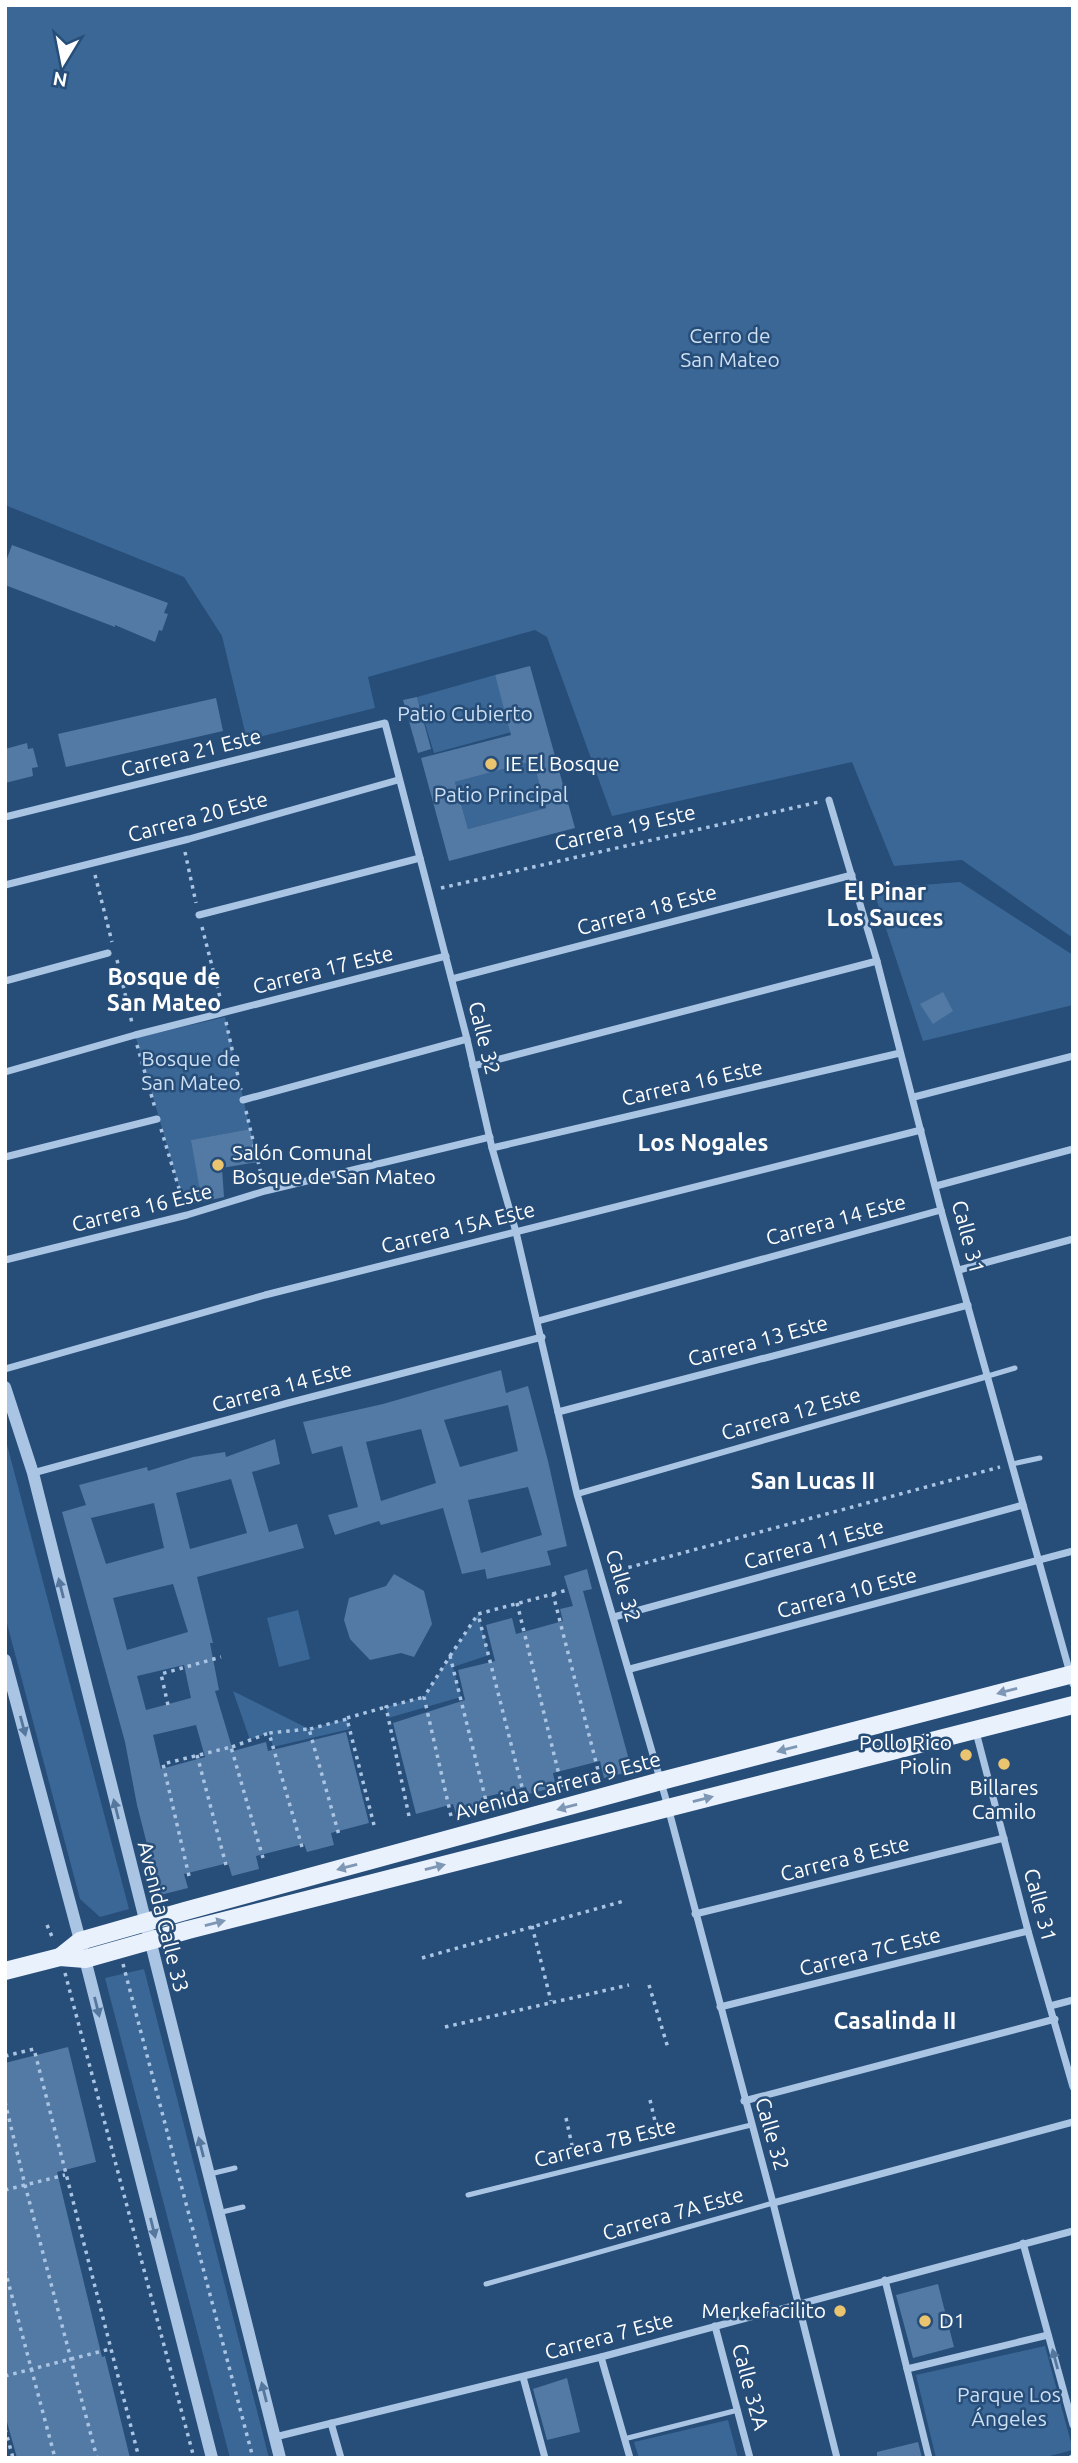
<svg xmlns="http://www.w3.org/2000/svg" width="1078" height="2463" viewBox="0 0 1078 2463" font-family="Ubuntu,sans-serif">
	<rect width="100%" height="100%" fill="#274d79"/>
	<g fill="#3b6796">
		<polygon points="5,5 1073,5 1073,938 962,860 894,866 852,762 612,816 547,637 535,630 368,677 375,708 247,740 222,636 184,577 5,505"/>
		<polygon points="495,675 512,732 434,753 417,697"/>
		<polygon points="533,761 546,808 468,829 455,782"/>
		<polygon points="960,882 1073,955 1073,1005 923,1041 873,889"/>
		<polygon points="225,1017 250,1129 192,1140 202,1202 184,1205 136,1038"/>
		<polygon points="5,1437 129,1909 100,1917 80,1899 5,1616"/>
		<polygon points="298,1610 310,1659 279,1667 267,1618"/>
		<polygon points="478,1614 489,1655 453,1667 461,1697 388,1718 386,1707 424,1697"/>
		<polygon points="233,1691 309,1729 347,1719 350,1729 273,1747 269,1733 250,1740"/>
		<polygon points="144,1969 269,2458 230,2458 105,1978"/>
		<polygon points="1045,2346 1073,2450 1042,2458 936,2458 916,2375"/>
		<polygon points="728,2420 738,2458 639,2458 634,2442"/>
	</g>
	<g fill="#537aa5" fill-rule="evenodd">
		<polygon points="12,545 168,603 164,613 168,614 162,631 159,630 155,642 115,625 115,627 5,585 5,564"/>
		<path d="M530 666 575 828 449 861 421 758 511 735 495 675ZM533 761 546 808 468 829 455 782Z"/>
		<polygon points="417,697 431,749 418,753 403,700"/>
		<polygon points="216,698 223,731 66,767 58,734"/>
		<polygon points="27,743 28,749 33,748 38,767 32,768 33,776 5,783 5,749"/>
		<polygon points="943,992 953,1011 933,1024 920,1004"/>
		<polygon points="250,1129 258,1162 222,1168 224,1197 202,1202 191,1140"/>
		<path d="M501 1370 506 1393 528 1386 548 1461 567 1546 547 1551 551 1565 487 1579 485 1569 462 1574 443 1508 381 1525 379 1521 335 1535 328 1515 358 1507 342 1446 312 1454 303 1422 383 1404ZM508 1405 518 1451 460 1467 444 1420ZM421 1429 436 1483 381 1501 366 1442ZM528 1487 542 1535 481 1553 468 1500Z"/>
		<path d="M275 1439 280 1464 252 1472 269 1532 297 1524 304 1548 197 1577 213 1643H210L219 1690 215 1691 233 1751 266 1742 268 1751 346 1732 369 1823 331 1833 334 1845 307 1852 304 1844 256 1856 259 1869 232 1876 228 1863 184 1874 188 1888 160 1895 137 1805 125 1742 62 1512 86 1505 79 1485 147 1467 148 1471 193 1457 225 1452 226 1457ZM231 1479 247 1533 190 1549 176 1493ZM154 1503 164 1548 106 1564 87 1506 91 1518ZM173 1584 188 1632 127 1650 113 1598ZM184 1665 191 1698 146 1710 137 1676ZM196 1725 205 1757 161 1769 153 1735Z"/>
		<polygon points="587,1569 592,1589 583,1591 632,1771 604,1778 600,1761 553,1773 556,1787 528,1794 526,1787 481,1798 483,1807 456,1814 453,1804 416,1814 393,1723 465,1700 458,1670 495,1661 486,1625 512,1618 516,1634 563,1621 560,1609 573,1606 564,1576"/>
		<polygon points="394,1574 424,1591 432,1624 414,1657 401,1653 370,1660 350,1639 344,1620 349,1598 386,1586"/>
		<polygon points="68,2047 96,2162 57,2172 102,2357 105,2356 130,2458 17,2458 5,2415 5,2063"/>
		<polygon points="938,2284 954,2347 913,2358 896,2295"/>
		<polygon points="567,2378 580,2432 547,2440 533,2389"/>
		<polygon points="918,2442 922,2458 877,2458 877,2452"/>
	</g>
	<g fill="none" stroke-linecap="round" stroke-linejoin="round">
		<g stroke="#aac5e3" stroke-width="3.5" stroke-dasharray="3.5 5" stroke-linecap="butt">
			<polyline points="185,852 196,903"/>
			<polyline points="95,875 112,942"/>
			<polyline points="441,888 819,802"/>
			<polyline points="202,927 221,1001"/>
			<polyline points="117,960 132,1023"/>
			<polyline points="226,1022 241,1090"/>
			<polyline points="137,1045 155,1108"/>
			<polyline points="246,1111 262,1178"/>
			<polyline points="161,1129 184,1205"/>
			<polyline points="612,1572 1000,1467"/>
			<polyline points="553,1594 567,1590"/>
			<polyline points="517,1603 562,1787"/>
			<polyline points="450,1656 478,1614"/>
			<polyline points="168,1705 161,1674 221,1657"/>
			<polyline points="347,1718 386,1707"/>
			<polyline points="310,1729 347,1719 374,1825"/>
			<polyline points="232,1747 269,1733"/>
			<polyline points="197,1755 226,1865"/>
			<polyline points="524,1795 478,1614 553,1594 599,1774"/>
			<polyline points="409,1816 386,1707 424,1697"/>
			<polyline points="451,1816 424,1697 450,1656 488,1809"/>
			<polyline points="302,1847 269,1733 309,1729 339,1835"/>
			<polyline points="189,1876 163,1764 231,1747 263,1858"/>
			<polyline points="47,1925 53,1939"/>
			<polyline points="532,1926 551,2001"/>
			<polyline points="422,1958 624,1901"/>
			<polyline points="123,1964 253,2458"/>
			<polyline points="65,1973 194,2458"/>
			<polyline points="649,1985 668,2048"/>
			<polyline points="445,2027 629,1985"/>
			<polyline points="5,2056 34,2049 139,2458"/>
			<polyline points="650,2100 659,2138"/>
			<polyline points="5,2102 25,2185 97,2458"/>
			<polyline points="566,2118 575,2159"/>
			<polyline points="5,2190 65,2175"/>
			<polyline points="5,2270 55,2458"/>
			<polyline points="5,2376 110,2349"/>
			<polyline points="5,2429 13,2458"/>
		</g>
		<g stroke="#aac5e3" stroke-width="5">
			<polyline points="988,1376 1015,1368"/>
			<polyline points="1012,1464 1040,1458"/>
			<polyline points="210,2174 235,2168"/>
			<polyline points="468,2195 751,2125"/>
			<polyline points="218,2213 243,2207"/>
			<polyline points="486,2284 773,2203"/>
			<polyline points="624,2439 738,2410"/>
		</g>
		<polyline stroke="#aac5e3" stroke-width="6" points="577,1494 988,1376"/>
		<g stroke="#aac5e3" stroke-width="7">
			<polyline points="829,800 877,961 941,1210 1073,1684"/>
			<polyline points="5,817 385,723 467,1039 492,1148 516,1232 577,1494 665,1796 773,2203 837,2458"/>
			<polyline points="5,885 189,839 398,780"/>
			<polyline points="199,915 420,858"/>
			<polyline points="452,979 852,875"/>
			<polyline points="5,981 108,953"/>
			<polyline points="473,1066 877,961"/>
			<polyline points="5,1072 135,1035 446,956"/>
			<polyline points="914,1097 1073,1056"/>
			<polyline points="243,1100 467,1039"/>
			<polyline points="492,1148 900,1053"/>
			<polyline points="5,1157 157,1119"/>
			<polyline points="936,1186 1073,1149"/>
			<polyline points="5,1260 187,1215 265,1191 490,1137"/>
			<polyline points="959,1270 1073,1239"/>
			<polyline points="538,1321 941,1210"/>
			<polyline points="5,1369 265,1295 921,1130"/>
			<polyline points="558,1412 968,1305"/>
			<polyline points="33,1473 288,1403 542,1337"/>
			<polyline points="614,1617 1023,1505"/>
			<polyline points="630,1669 1073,1551"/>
			<polyline points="976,1732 1028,1931 1073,2087"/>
			<polyline points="695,1914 1004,1838"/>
			<polyline points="1050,2006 1073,2000"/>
			<polyline points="720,2007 1028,1931"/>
			<polyline points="744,2101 1055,2019"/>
			<polyline points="773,2203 1073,2122"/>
			<polyline points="1023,2243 1073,2425"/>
			<polyline points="885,2280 929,2458"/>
			<polyline points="715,2326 750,2458"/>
			<polyline points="601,2357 630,2458"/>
			<polyline points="907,2369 1048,2335"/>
			<polyline points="523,2377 545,2458"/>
			<polyline points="331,2423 341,2458"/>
			<polyline points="275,2437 601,2357 1073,2231"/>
			<polyline points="1072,2458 1073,2458"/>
		</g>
		<g stroke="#aac5e3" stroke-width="12">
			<polyline points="5,1387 33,1473 280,2458"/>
			<polyline points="5,1660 85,1959 212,2458"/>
		</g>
		<g stroke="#e9f1fc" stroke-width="18">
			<polyline points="60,1957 80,1941 185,1911 661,1781 1073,1674"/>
			<polyline points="5,1971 60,1957 85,1959 188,1930 1073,1705"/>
		</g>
	</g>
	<defs><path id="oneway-solid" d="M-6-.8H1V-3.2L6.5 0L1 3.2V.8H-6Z" transform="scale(1.75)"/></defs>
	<g fill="#55779e">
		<use href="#oneway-solid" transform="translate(61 1588) rotate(-104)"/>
		<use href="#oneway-solid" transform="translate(23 1726) rotate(75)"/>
		<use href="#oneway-solid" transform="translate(116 1809) rotate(-104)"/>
		<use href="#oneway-solid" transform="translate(97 2007) rotate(76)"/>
		<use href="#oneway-solid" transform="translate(201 2147) rotate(-104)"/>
		<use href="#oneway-solid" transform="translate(153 2228) rotate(76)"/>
		<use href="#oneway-solid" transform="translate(1055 2359) rotate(-105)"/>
		<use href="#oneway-solid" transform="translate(264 2392) rotate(-104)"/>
	</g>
	<g fill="#7e97b4">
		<use href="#oneway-solid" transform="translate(1007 1691) rotate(165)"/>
		<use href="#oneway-solid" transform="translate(787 1749) rotate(165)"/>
		<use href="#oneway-solid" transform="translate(703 1799) rotate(-14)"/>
		<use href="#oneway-solid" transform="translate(567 1807) rotate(165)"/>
		<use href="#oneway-solid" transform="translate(347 1867) rotate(165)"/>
		<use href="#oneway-solid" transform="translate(435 1867) rotate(-14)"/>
		<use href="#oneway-solid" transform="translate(215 1923) rotate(-14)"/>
	</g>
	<g fill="#ebc470" stroke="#274d79" stroke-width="2.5">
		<circle cx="491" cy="764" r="7"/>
		<circle cx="218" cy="1165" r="7"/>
		<circle cx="966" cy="1755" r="7"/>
		<circle cx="1004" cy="1764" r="7"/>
		<circle cx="840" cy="2311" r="7"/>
		<circle cx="925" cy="2321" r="7"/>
	</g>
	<g text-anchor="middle" stroke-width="5" stroke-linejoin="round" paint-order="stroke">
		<g font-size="21" fill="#ccdff3" stroke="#274d79">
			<text x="730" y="343">Cerro de<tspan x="730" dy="24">San Mateo</tspan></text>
			<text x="465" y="721">Patio Cubierto</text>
			<text x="501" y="802">Patio Principal</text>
			<text x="191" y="1066">Bosque de<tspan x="191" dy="24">San Mateo</tspan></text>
			<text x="1009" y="2402">Parque Los<tspan x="1009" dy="24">Ángeles</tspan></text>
		</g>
		<g font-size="21" fill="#fff" stroke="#274d79">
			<text transform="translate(191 753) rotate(-14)" y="7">Carrera 21 Este</text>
			<text transform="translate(198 817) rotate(-15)" y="7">Carrera 20 Este</text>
			<text transform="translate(625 828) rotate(-13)" y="7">Carrera 19 Este</text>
			<text transform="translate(647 910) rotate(-15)" y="7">Carrera 18 Este</text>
			<text transform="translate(323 970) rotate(-14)" y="7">Carrera 17 Este</text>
			<text transform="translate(484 1038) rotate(76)" y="7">Calle 32</text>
			<text transform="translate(692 1083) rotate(-13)" y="7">Carrera 16 Este</text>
			<text transform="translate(142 1208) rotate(-14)" y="7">Carrera 16 Este</text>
			<text transform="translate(836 1220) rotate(-15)" y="7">Carrera 14 Este</text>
			<text transform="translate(458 1228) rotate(-14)" y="7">Carrera 15A Este</text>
			<text transform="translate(968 1237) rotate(75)" y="7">Calle 31</text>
			<text transform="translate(758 1341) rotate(-15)" y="7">Carrera 13 Este</text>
			<text transform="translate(282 1387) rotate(-15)" y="7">Carrera 14 Este</text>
			<text transform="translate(791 1414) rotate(-16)" y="7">Carrera 12 Este</text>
			<text transform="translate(814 1544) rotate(-15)" y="7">Carrera 11 Este</text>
			<text transform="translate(623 1586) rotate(73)" y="7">Calle 32</text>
			<text transform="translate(847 1593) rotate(-15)" y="7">Carrera 10 Este</text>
			<text transform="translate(558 1786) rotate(-15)" y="7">Avenida Carrera 9 Este</text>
			<text transform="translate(845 1859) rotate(-14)" y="7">Carrera 8 Este</text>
			<text transform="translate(1040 1905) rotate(75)" y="7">Calle 31</text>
			<text transform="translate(163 1917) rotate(76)" y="7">Avenida Calle 33</text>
			<text transform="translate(870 1952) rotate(-14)" y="7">Carrera 7C Este</text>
			<text transform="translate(772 2134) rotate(74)" y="7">Calle 32</text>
			<text transform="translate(605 2143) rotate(-14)" y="7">Carrera 7B Este</text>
			<text transform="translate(673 2214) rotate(-16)" y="7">Carrera 7A Este</text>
			<text transform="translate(609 2336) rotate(-15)" y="7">Carrera 7 Este</text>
			<text transform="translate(750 2387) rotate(75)" y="7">Calle 32A</text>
		</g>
		<g font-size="21" fill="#fff" stroke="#274d79" text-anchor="start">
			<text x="505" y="771">IE El Bosque</text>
			<text x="232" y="1160">Salón Comunal<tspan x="232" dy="24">Bosque de San Mateo</tspan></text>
			<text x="952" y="1750" text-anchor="end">Pollo Rico<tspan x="952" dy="24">Piolin</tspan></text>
			<text x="1004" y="1795" text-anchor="middle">Billares<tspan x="1004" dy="24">Camilo</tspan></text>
			<text x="826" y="2318" text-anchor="end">Merkefacilito</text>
			<text x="939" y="2328">D1</text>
		</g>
		<g font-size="23" font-weight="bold" fill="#fff" stroke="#274d79">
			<text x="885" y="900">El Pinar<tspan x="885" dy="26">Los Sauces</tspan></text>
			<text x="164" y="985">Bosque de<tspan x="164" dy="26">San Mateo</tspan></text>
			<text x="703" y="1151">Los Nogales</text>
			<text x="813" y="1489">San Lucas II</text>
			<text x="895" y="2029">Casalinda II</text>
		</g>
	</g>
	<rect width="1078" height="2463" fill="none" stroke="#ffffff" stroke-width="14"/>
	<g transform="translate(63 63) rotate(190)" stroke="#274d79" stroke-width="5" paint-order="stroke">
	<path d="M0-5L12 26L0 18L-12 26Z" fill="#ffffff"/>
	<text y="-10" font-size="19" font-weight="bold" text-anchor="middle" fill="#ffffff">N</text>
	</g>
</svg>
